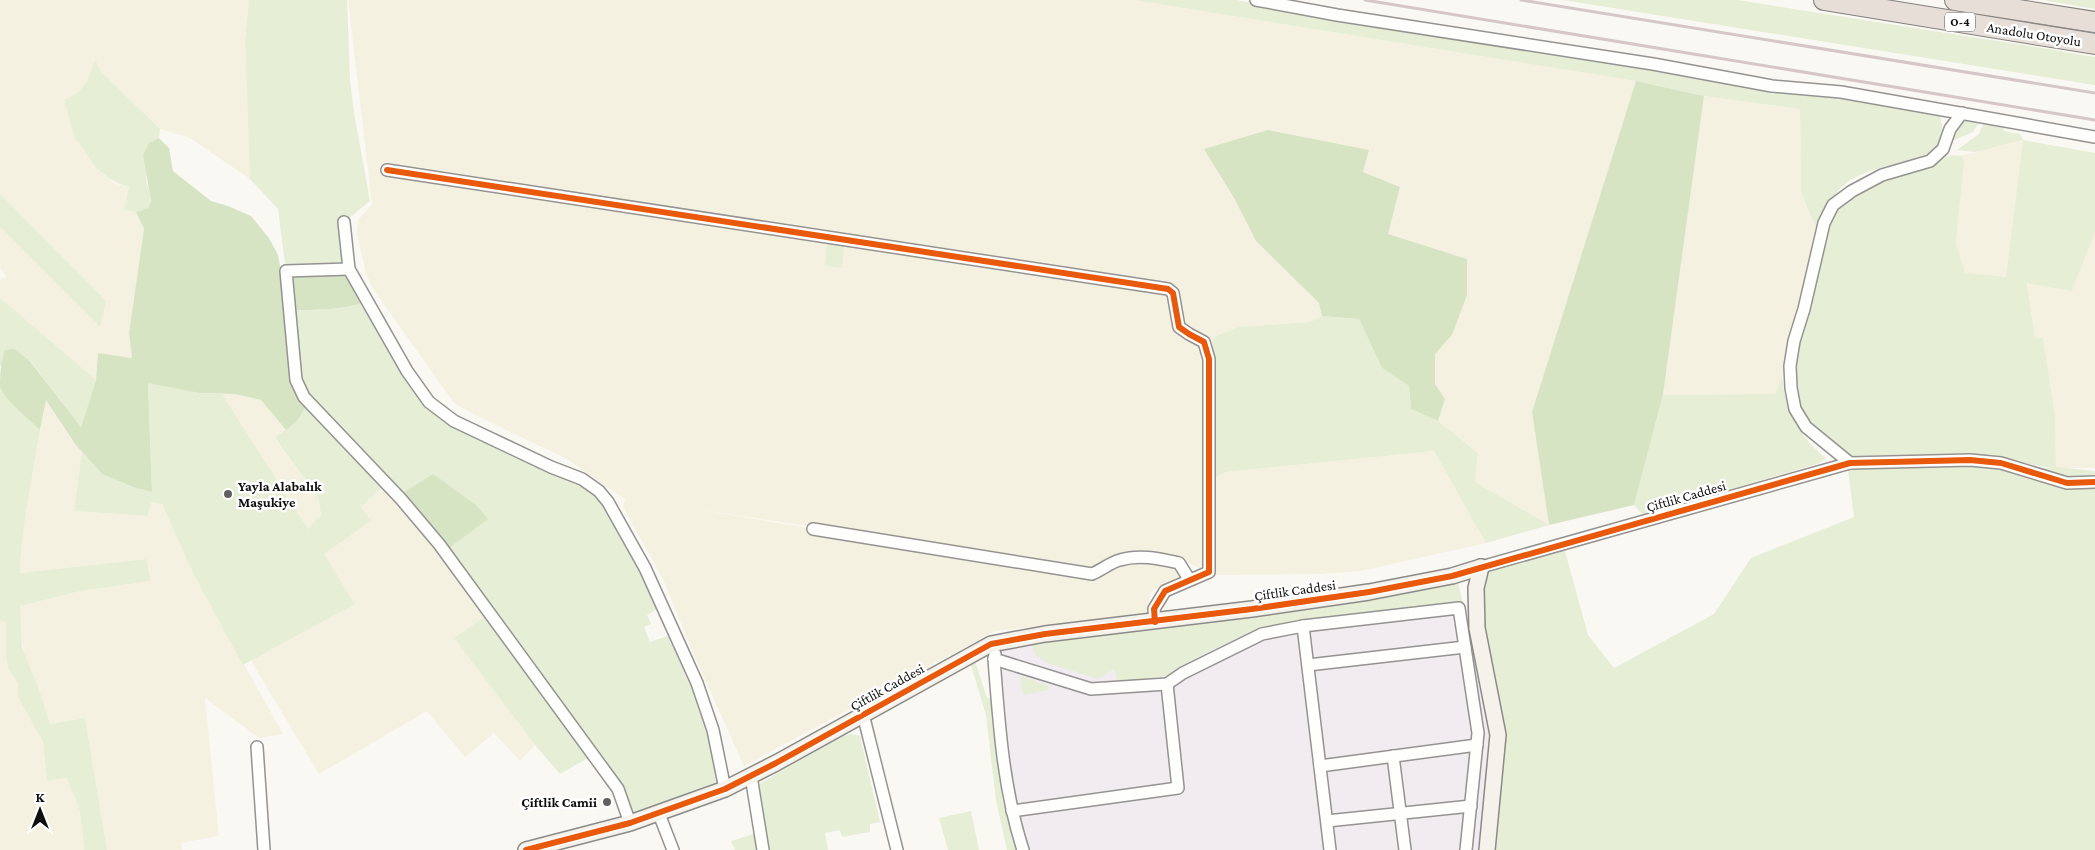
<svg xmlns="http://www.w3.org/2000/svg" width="2095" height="850" viewBox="0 0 2095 850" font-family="'Crimson Pro',serif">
	<rect width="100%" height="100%" fill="#faf8f3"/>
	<polygon fill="#f1ecef" points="1458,583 1494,736 1481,850 1024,850 1002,722 999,647"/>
	<g fill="#f5f1e1">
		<polygon points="0,0 249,0 245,40 250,179 190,138 160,129 103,74 95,61 87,82 77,95 64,100 75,139 82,144 90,161 101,173 115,184 130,187 124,210 136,212 144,229 129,333 132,358 98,353 96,380 0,298 0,280 6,277 0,267 0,227 99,326 105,300 0,194"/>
		<polygon points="348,0 1134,0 1636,81 1532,412 1549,525 1475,482 1478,453 1438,421 1445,399 1435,384 1435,354 1452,335 1467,260 1388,234 1400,187 1363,172 1369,150 1234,198 1256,241 1319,303 1322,316 1310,322 1238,327 1216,336 1204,570 1178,558 1144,553 1095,570 683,507 1095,576 1134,560 1174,567 1180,573 1177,577 1151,592 1146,614 995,631 744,766 693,653 663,579 623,507 625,499 567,459 473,414 454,403 373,289 366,273 357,234 358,220 372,204"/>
		<polygon points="1704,96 1800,109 1801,192 1816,228 1782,376 1775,394 1663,395"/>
		<polygon points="2023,140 2006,278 1965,274 1956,243 1964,161 1960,156"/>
		<polygon points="2095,232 2095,468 2056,468 2055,415 2043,338 2035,338 2027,282 2072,291"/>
		<polygon points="222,394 235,394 261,400 286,430 275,439 318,497 321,515 308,529"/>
		<polygon points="46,399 82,452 75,511 148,516 151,502 162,504 194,575 283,734 259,738 205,698 219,836 181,843 182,850 107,850 85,718 50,724 40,692 25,660 20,629 20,606 80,591 151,581 145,559 20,573 22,533"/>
		<polygon points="1434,451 1486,543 1361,571 1320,574 1214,575 1215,478 1225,472"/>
		<polygon points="383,486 435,545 486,616 455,639 535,745 520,761 494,733 465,757 427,711 319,774 251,661 355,604 324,554 371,521 361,507"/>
		<polygon points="0,620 6,622 6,657 8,668 18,683 18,697 43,742 47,781 66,778 76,799 80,812 84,850 0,850"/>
	</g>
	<g fill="#e6eed5">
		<polygon points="249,0 347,0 350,80 354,113 370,201 344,222 349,269 286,271 278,209 250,179 245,40"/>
		<path d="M1134 0H1236L1705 77 1762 89 1772 94 1808 90 1939 113C1943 125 1943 136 1939 148 1912 164 1876 164 1849 181 1834 191 1825 212 1816 228L1801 192 1800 109 1704 96 1636 81Z"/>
		<polygon points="1563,0 1737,0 2048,49 2095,57 2095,85"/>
		<polygon points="2043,0 2095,0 2095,9"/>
		<path d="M95 60 103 74 160 129C160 144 148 157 146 173 144 185 155 196 148 208L136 212 124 210 129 187C114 183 101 175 91 161 85 153 84 146 75 139L64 100C85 92 88 80 95 60Z"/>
		<polygon points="1974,118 1980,121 1973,132 1950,142 1952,132 1965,121"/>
		<path d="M1985 120 2007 127 2003 129 2004 131 2020 134 2023 140 2095 153V232L2072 291 2027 283 2035 338H2043L2055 415 2056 467 2095 471V850H1494L1502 728 1483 618 1484 576 1491 569 1563 544 1588 635 1614 668 1714 614 1751 558 1854 517 1848 470 1873 465 2052 468 1966 453 1853 456 1832 445 1803 420 1793 372 1829 229C1831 222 1833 212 1838 207 1856 186 1911 171 1938 163 1945 156 1952 154 1962 156L1964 161 1956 243 1965 273 2006 277 2023 140 1975 152 1957 150 1979 134Z"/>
		<polygon points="0,194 106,301 100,327 0,227"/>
		<polygon points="827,244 844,246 842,268 825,266"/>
		<polygon points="0,298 96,380 81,427 30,360 0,366"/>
		<path d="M365 302 424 403 581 482 603 501 659 608 647 615 651 624 644 627 650 642 668 636 689 684H691C706 715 712 748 719 781L632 814 449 548 487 518 403 493 306 391 300 372 292 310C317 310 342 310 365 302Z"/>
		<polygon points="1322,316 1359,319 1382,368 1409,386 1411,409 1438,421 1478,453 1475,482 1549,525 1486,543 1434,451 1225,472 1215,478 1206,476 1205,353 1216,336 1238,327 1310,322"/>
		<path d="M1782 376C1786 415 1797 432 1826 459L1817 464 1643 515 1634 505 1663 395 1775 394Z"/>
		<polygon points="148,382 199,393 222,394 308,529 321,515 318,497 275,438 297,421 306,407 383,486 361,507 371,521 324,554 355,604 243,665 194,575 162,504 151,502 148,516 74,511 82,452 102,474 133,487 152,492"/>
		<path d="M0 383C2 398 29 419 40 430 33 477 21 525 20 573L146 559 151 581 80 591 20 606 22 648 40 692 50 724 85 718 107 850H84L80 812 76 799 66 778 47 781 43 742 18 697V683L8 668 6 657V622L0 620Z"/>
		<polygon points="1458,583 1463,604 1260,628 1211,650 1179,667 1170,675 1119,683 1114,669 1098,679 1048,663 1035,655 1030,638"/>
		<polygon points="486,616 588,758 560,774 535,745 454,638"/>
		<polygon points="975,661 987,698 996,697 993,714 991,716 1003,802 1020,850 1007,850 996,800 986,715 970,662"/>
		<polygon points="1020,676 1049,686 1048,690 1023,695"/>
		<polygon points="851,734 860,736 880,822 870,824 870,832 842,837 840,830 825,833 828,850 767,850 757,785 843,736"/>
		<polygon points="971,811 979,850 948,850 939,818"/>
		<polygon points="754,834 757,850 735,850 731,841"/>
	</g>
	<g fill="#d7e4c4">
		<polygon points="1636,81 1704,96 1663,395 1634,505 1549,525 1532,412"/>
		<polygon points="1268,130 1369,150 1363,172 1400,187 1388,234 1467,259 1467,295 1452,335 1435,354 1435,384 1445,399 1438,421 1411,409 1409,386 1382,368 1359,319 1322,316 1319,303 1256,241 1234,198 1204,149"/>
		<path d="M159 138 169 148 173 171 211 201 228 206 251 216 269 238 278 255 306 407 297 421 286 430 261 400 235 394 199 393 148 383 152 492 133 487 102 474 76 445 46 400 40 430C30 420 3 399 0 386 0 374 1 361 5 350L14 349 30 361 81 427 96 380 98 353 132 358 129 333 144 229 136 212 148 208 151 201 143 155 149 143Z"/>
		<path d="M341 273 347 276 365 302C342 310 317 310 292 310L290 275Z"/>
		<polygon points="433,474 476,505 488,519 449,548 403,493"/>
	</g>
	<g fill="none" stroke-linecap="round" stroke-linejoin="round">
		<g stroke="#949391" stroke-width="14">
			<g id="street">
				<polyline points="1256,0 1337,15 1653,64 1772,86 1841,92 2095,137"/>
				<polyline points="387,170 1168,289 1173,293 1179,327 1189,334 1204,342 1209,359 1209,572 1165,591 1154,609 1155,622"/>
				<polyline points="344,222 349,269 407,371 429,402 454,421 473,430 551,467 582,479 599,491 608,502 645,568 697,683 713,730 725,789"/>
				<polyline points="349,269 286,271 296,380 304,397 401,499 439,544 618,789 630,823"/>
				<polyline points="1850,463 1806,427 1795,409 1791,388 1790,366 1794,341 1804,309 1824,223 1833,205 1852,191 1882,175 1930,161 1943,149 1950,129 1962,113"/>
				<path d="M813 529 1092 574C1102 570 1111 562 1120 560 1140 554 1160 559 1179 563L1189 579"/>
				<polyline points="1481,567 1850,463 1970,460 2001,463 2067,483 2095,482"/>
				<polyline points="1303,626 1459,608 1478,733 1466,850"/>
				<path d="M995 654 994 659C999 724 1003 788 1023 850"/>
				<polyline points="994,659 1091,689 1167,684 1183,673 1262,634 1303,626 1330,850"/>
				<polyline points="1308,665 1465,647"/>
				<polyline points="863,714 897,850"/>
				<polyline points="257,747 264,850"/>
				<polyline points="1393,756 1405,850"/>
				<polyline points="1320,766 1477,745"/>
				<polyline points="751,776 763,850"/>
				<polyline points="1012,811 1178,788 1167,684"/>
				<polyline points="659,814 673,850"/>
				<polyline points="1327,821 1471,806"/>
			</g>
		</g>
		<g stroke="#8b8a88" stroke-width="18">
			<g id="secondary">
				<polyline points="1481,567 1476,588 1477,628 1498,735 1487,850"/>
				<polyline points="526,850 630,823 725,789 776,763 991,644 1045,634 1252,609 1369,592 1452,576 1481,567"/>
			</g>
		</g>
		<g stroke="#82817e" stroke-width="22">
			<g id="highway">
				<polyline points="1824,0 2095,44"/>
				<polyline points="1955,0 2095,22"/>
			</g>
		</g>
		<use href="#street" stroke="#fefefd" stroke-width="11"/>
		<use href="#secondary" stroke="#f4f2ea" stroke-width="15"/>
		<use href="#highway" stroke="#e7ded8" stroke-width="20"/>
		<g stroke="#d5c7c8" stroke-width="3">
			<polyline points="1365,0 2095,120"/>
			<polyline points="1521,0 2095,93"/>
		</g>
		<g stroke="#fff" stroke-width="9">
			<g id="cycleway">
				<polyline points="387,170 1168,289 1173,293 1179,327 1189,334 1204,342 1209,359 1209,572 1165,591 1154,609 1155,622"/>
				<polyline points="526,850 630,823 725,789 776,763 991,644 1045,634 1252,609 1369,592 1452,576 1850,463 1970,460 2001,463 2067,483 2095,482"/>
			</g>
		</g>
		<use href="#cycleway" stroke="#e8590c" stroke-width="6"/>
	</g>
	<g fill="#61605e" stroke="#fff" stroke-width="2">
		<circle cx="228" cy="494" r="5"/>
		<circle cx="607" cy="802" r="5"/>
	</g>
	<g text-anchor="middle" stroke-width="5" stroke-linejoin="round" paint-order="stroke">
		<rect fill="#fff" stroke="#565656" stroke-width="1" x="1945" y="12.5" width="30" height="19" rx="4"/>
		<g font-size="12" font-weight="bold" fill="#0e0e0e">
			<text x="1960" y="26">O-4</text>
		</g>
		<g font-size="14" fill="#0e0e0e" stroke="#fff">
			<text transform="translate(2034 34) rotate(9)" y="5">Anadolu Otoyolu</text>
			<text transform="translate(1686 496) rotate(-16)" y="5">Çiftlik Caddesi</text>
			<text transform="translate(1295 590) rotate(-8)" y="5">Çiftlik Caddesi</text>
			<text transform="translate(887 687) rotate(-29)" y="5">Çiftlik Caddesi</text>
		</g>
		<g font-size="14" font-weight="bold" fill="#0e0e0e" stroke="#fff" text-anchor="start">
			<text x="238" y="491">Yayla Alabalık<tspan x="238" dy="16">Maşukiye</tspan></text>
			<text x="597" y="807" text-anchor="end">Çiftlik Camii</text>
		</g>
	</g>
	<g transform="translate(40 810)" stroke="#ffffff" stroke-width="4" paint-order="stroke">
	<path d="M0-4L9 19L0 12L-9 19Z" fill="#0e0e0e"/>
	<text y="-8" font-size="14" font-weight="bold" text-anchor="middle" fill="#0e0e0e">K</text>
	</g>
</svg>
